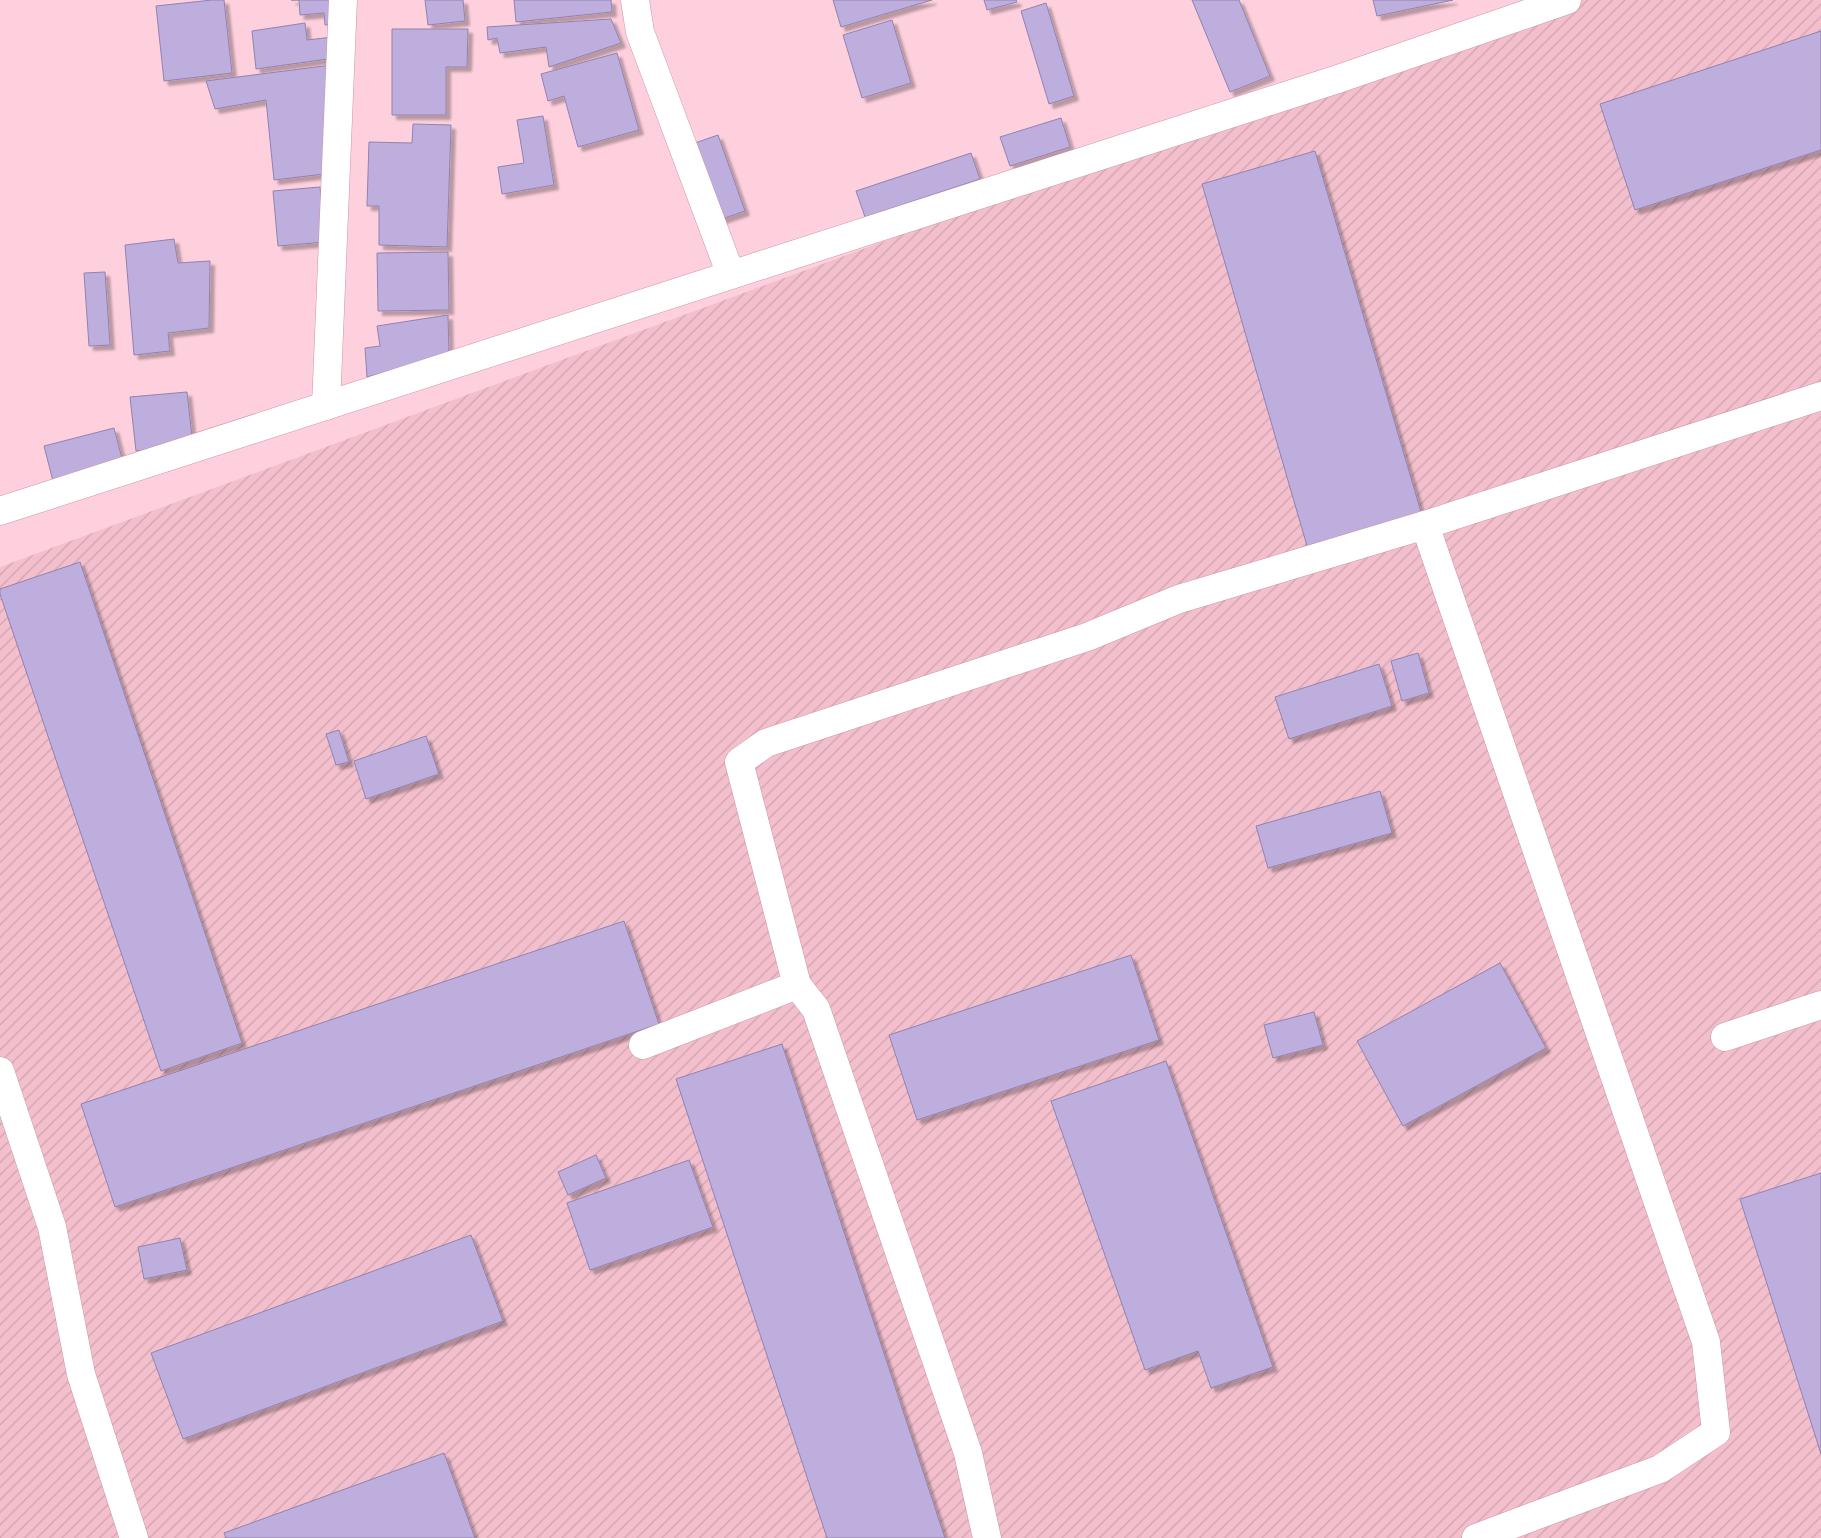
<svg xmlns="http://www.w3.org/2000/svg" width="1821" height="1538" viewBox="0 0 1821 1538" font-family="'Varela Round',sans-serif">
	<defs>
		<pattern id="industrial-furrows" width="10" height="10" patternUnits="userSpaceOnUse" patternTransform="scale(1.25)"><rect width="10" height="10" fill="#f3bfcd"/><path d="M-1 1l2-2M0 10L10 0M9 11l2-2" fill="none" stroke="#d0a3af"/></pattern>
		<filter id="shadow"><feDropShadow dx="4.5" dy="4.5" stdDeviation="1" flood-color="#0004"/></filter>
	</defs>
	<rect width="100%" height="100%" fill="#fecfdc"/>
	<polygon fill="url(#industrial-furrows)" points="1539,0 1821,0 1821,1538 0,1538 0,567"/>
	<g fill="#bdaedd" stroke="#9182af" filter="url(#shadow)">
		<polygon points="212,0 224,0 232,73 164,81 156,6"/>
		<polygon points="291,0 336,0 338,24 325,25 324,13 300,15 299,0"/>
		<polygon points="425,0 463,0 465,21 428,25"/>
		<polygon points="514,0 611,0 612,12 516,22"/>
		<polygon points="833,0 932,0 841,27"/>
		<polygon points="984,0 1016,0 1017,2 987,10"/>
		<polygon points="1192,0 1239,0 1270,76 1230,92"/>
		<polygon points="1373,0 1453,0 1377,16"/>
		<polygon points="1046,3 1074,96 1049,104 1021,11"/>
		<polygon points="611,19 621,43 549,67 546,47 500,53 497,38 488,40 487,27"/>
		<polygon points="892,20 911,83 862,98 843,35"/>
		<polygon points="305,23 307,40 333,37 335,58 256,69 252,31"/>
		<polygon points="392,29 468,29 467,67 446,67 446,115 392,115"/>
		<polygon points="1821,31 1821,150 1635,210 1600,104"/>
		<polygon points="617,53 639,130 578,147 564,96 548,101 541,74"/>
		<polygon points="332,65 324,174 274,180 266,100 215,109 206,81"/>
		<polygon points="543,116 554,185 502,194 498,167 524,163 517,120"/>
		<polygon points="1061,118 1070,147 1010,166 1000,137"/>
		<polygon points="413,124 451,125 447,247 379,245 379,206 367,206 369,142 412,143"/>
		<polygon points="718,135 745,211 719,220 692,144"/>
		<polygon points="1315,151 1421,512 1307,546 1202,184"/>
		<polygon points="971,153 980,179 865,217 856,191"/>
		<polygon points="320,187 325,242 278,246 273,191"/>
		<polygon points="174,239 178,263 210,261 209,328 168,333 170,351 134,355 125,245"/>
		<polygon points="448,252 449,310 378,311 377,253"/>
		<polygon points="105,272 110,345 89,346 84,273"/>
		<polygon points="448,315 449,355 367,377 365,348 380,346 377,326"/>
		<polygon points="187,392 193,446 136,451 130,397"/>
		<polygon points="114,428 124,466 54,485 44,446"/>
		<polygon points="80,562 242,1043 161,1071 0,594 0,589"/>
		<polygon points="1418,653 1429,693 1402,701 1391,661"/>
		<polygon points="1379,664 1392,706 1289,739 1275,697"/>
		<polygon points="339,730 349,762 336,765 326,734"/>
		<polygon points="426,736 439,774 366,799 354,761"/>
		<polygon points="1380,791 1392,833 1268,868 1256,826"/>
		<polygon points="624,921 659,1024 115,1207 81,1104"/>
		<polygon points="1131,955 1159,1040 917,1120 889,1035"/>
		<polygon points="1500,963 1546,1048 1403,1126 1357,1041"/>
		<polygon points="1314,1012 1323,1045 1273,1058 1264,1025"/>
		<polygon points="782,1044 945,1538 827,1538 676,1079"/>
		<polygon points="1166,1061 1273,1367 1211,1388 1198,1351 1145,1370 1051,1101"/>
		<polygon points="596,1155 606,1178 568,1195 558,1172"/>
		<polygon points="689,1160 713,1227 590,1270 567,1203"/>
		<polygon points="1821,1173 1821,1454 1740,1199"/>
		<polygon points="471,1235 503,1321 183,1439 151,1353"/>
		<polygon points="180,1238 187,1270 144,1279 138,1247"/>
		<polygon points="444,1453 475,1538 226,1538 224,1533"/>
	</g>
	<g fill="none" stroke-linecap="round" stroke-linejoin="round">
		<g stroke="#cc95a5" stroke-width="29">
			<g id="minor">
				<polyline points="635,0 640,32 731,275"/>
				<polyline points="326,406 343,0"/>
				<polyline points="0,511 1338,79 1567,0"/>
				<polyline points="1425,525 1706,1342 1716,1432 1660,1469 1476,1538"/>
				<polyline points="1725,1037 1821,1005"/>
				<polyline points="643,1045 797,985"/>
				<polyline points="0,1071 52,1227 81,1374 134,1538"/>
				<polyline points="987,1538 968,1453 816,1009 797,985 739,762 766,743 1087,637 1179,599 1425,525 1821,396"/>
			</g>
		</g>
		<use href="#minor" stroke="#fff" stroke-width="28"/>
	</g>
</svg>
